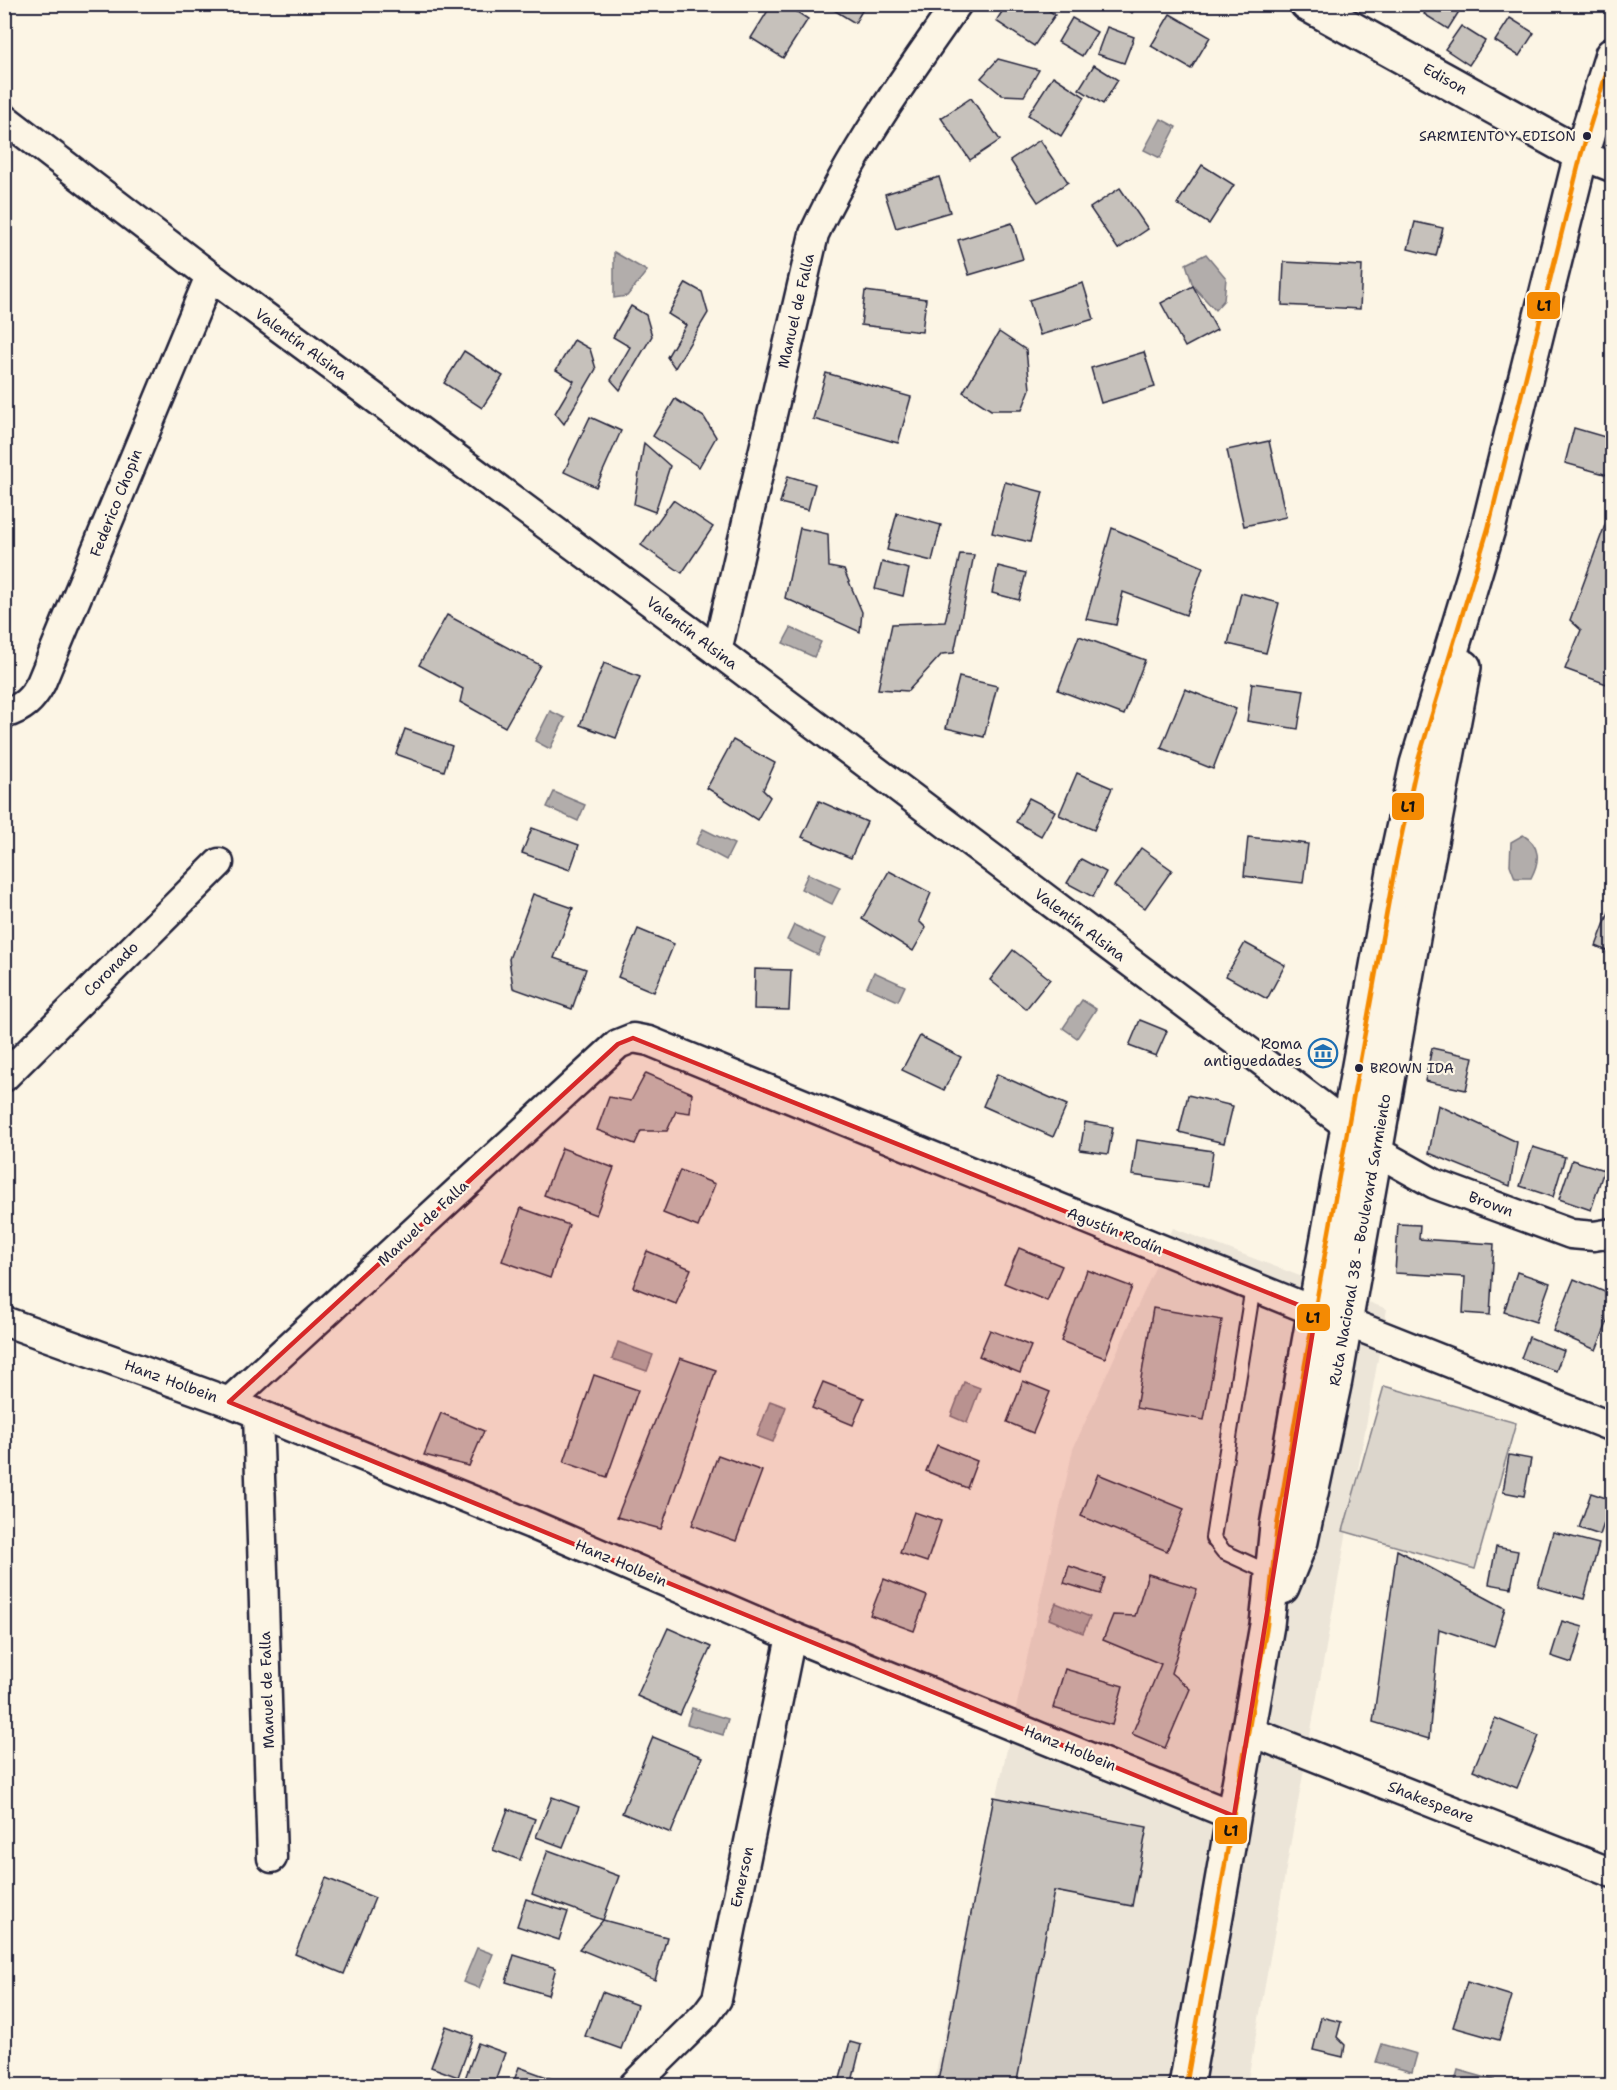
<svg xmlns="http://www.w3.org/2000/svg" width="1617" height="2090" viewBox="0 0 1617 2090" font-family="'Shantell Sans',sans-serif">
	<rect width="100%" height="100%" fill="#fcf5e5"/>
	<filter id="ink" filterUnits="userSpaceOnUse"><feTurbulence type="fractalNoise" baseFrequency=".0167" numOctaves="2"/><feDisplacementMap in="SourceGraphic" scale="12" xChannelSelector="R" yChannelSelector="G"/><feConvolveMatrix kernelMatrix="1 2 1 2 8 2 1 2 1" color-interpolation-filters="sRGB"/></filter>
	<g filter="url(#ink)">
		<polygon fill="#ece5d8" points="1173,1228 1387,1309 1247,2085 933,2086 1073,1449"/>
		<polygon fill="#dcd6cc" stroke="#7f7c84" stroke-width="1.5" points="1384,1386 1516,1423 1475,1569 1343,1531"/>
		<g fill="#b2adab" stroke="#78757e" stroke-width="1.5">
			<polygon points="1161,119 1176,127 1160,158 1144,150"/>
			<polygon points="614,252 647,271 627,296 614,298"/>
			<polygon points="1206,254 1226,278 1224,300 1215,310 1193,286 1186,264"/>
			<polygon points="791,628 821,642 814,657 783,643"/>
			<polygon points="550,711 565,718 550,749 535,741"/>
			<polygon points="554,792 585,805 578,821 547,807"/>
			<polygon points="703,829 734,844 726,860 696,844"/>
			<path d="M1523 835C1541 846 1540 861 1531 878H1515L1510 865 1511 842Z"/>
			<polygon points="808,874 840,888 832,904 801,889"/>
			<polygon points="794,925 825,939 818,955 787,940"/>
			<polygon points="874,972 905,986 898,1001 867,987"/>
			<polygon points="1082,1000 1096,1009 1077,1038 1063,1028"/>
			<polygon points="618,1342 653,1355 647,1371 612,1359"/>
			<polygon points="964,1382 980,1388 967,1423 951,1416"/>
			<polygon points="770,1401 786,1407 773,1442 757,1436"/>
			<polygon points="1056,1603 1090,1617 1083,1633 1049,1619"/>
			<polygon points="692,1708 728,1719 723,1735 687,1724"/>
			<polygon points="477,1948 493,1954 479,1988 463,1982"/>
			<polygon points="1382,2044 1417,2054 1412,2072 1376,2062"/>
			<polygon points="1458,2070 1494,2080 1492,2085 1454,2085"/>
		</g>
		<g fill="#c6c1bb" stroke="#22223b" stroke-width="1.5">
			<polygon points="772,4 785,4 808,19 783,58 751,38"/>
			<polygon points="824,4 866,4 855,23"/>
			<polygon points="1007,4 1040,4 1055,15 1034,46 996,21"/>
			<polygon points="1120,4 1138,4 1132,13"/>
			<polygon points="1430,4 1462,4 1463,5 1448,29 1424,14"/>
			<polygon points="1170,14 1210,37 1191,69 1151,46"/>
			<polygon points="1072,18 1097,32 1082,56 1058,42"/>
			<polygon points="1510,18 1534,33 1519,56 1495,41"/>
			<polygon points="1461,26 1485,41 1469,65 1445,49"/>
			<polygon points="1107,27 1134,37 1124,63 1097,54"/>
			<polygon points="998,59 1039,70 1024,96 1002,95 981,78"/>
			<polygon points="1094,65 1118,80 1103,104 1079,89"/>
			<polygon points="1053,76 1085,97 1061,136 1028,115"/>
			<polygon points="971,98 1000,140 970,160 941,118"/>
			<polygon points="1040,140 1068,182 1038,202 1010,160"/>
			<polygon points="1202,165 1234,185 1209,224 1177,204"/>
			<polygon points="939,177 950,212 896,228 885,194"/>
			<polygon points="1120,188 1148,229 1118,249 1090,208"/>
			<polygon points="1415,222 1443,228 1436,256 1408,249"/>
			<polygon points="1012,223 1023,259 969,275 958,240"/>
			<polygon points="1284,262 1362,266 1360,309 1282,305"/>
			<polygon points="686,283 702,292 708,313 675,368 667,357 686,325 668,314"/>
			<polygon points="1083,283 1094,319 1040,335 1029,300"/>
			<polygon points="1193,286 1217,330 1185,347 1161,303"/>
			<polygon points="865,291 926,299 922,332 861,325"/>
			<polygon points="631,306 646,315 652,336 620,390 611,380 630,347 613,337"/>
			<polygon points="999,332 1026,350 1030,389 1022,410 991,410 963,392"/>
			<polygon points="574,340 590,349 596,369 564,424 555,413 574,381 556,370"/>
			<polygon points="464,351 503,376 482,408 444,383"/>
			<polygon points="1144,352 1155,387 1101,403 1091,368"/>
			<polygon points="826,373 911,397 898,443 813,419"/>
			<polygon points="675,399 704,417 716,437 699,467 653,436"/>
			<polygon points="590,417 621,431 596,487 564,472"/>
			<polygon points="1574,428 1612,439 1612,460 1608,475 1565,463"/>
			<polygon points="1269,441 1286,517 1244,526 1227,450"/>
			<polygon points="644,443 670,466 655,512 634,504"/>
			<polygon points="788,476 815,484 808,510 780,503"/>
			<polygon points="1005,482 1043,492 1030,542 992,533"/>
			<polygon points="673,500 713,527 682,573 641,545"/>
			<polygon points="1612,506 1612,686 1565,669 1581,630 1570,620"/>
			<polygon points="897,513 941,525 932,561 887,550"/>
			<polygon points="800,528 828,534 829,567 844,570 862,612 860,632 785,598"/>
			<polygon points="1112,528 1203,567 1186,615 1123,592 1116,625 1086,619"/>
			<polygon points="960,554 974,555 954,653 942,654 908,691 878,689 892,624 945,622"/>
			<polygon points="882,562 909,569 903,596 875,589"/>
			<polygon points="998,566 1026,573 1019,600 992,593"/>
			<polygon points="1241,593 1279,603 1266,653 1228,644"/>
			<polygon points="447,615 540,665 505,727 460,702 463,689 419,665"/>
			<polygon points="1079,636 1145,660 1124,715 1058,690"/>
			<polygon points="604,663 640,677 616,738 580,725"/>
			<polygon points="959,677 997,686 984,737 946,728"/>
			<polygon points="1252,683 1304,690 1298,729 1247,721"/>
			<polygon points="1185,689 1236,709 1213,769 1161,748"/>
			<polygon points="405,729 452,746 444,771 396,754"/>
			<polygon points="733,740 775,763 763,790 770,797 757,820 707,788"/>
			<polygon points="1077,773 1112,788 1094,830 1059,815"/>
			<polygon points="1029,798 1055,811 1041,836 1016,822"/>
			<polygon points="819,801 867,822 851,858 802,837"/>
			<polygon points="532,828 579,845 570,870 522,853"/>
			<polygon points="1248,837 1308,844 1303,883 1244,876"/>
			<polygon points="1141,848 1172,870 1145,908 1114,886"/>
			<polygon points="1081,859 1106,872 1093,897 1067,883"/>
			<polygon points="889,871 931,893 919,921 926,928 913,951 862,919"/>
			<polygon points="533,894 573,908 554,958 586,969 572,1009 513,988 509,959"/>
			<polygon points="1612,904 1612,953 1596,946"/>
			<polygon points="638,929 674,944 654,992 618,977"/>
			<polygon points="1245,943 1285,965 1267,999 1226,976"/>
			<polygon points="1013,950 1050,979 1026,1009 990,980"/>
			<polygon points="755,969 791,970 789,1010 754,1009"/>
			<polygon points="1140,1020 1167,1031 1156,1056 1129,1046"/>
			<polygon points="920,1036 961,1057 944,1090 902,1070"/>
			<polygon points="1432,1048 1473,1057 1466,1090 1425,1081"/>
			<polygon points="646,1073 692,1093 690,1113 676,1111 667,1131 641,1131 635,1144 597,1130 609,1097 631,1101"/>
			<polygon points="997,1074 1067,1105 1053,1137 983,1106"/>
			<polygon points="1188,1095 1233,1106 1224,1143 1179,1132"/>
			<polygon points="1438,1105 1517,1142 1510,1186 1429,1153"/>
			<polygon points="1085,1122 1113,1127 1108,1154 1080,1150"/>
			<polygon points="1137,1140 1213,1151 1208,1186 1132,1175"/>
			<polygon points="1533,1147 1565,1157 1553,1197 1520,1186"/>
			<polygon points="562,1148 614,1168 596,1215 544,1195"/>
			<polygon points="1572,1160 1604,1170 1591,1210 1559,1199"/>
			<polygon points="680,1170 715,1184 698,1227 663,1213"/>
			<polygon points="521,1208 569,1225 550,1278 502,1261"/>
			<polygon points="1398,1224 1420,1225 1419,1239 1494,1244 1490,1315 1463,1313 1465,1277 1395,1273"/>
			<polygon points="1019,1248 1062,1266 1047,1301 1004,1283"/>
			<polygon points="647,1251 691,1269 676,1304 633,1287"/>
			<polygon points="1087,1270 1132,1287 1105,1358 1061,1341"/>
			<polygon points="1517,1272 1550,1283 1536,1322 1504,1312"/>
			<polygon points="1574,1279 1612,1295 1612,1311 1596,1350 1553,1331"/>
			<polygon points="1153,1308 1222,1320 1204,1420 1136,1408"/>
			<polygon points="990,1330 1031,1346 1020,1373 979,1356"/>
			<polygon points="1529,1337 1564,1351 1556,1371 1521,1358"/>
			<polygon points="680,1358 716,1370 661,1529 617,1517"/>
			<polygon points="594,1375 638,1390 607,1477 564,1462"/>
			<polygon points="1023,1381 1050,1392 1033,1433 1007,1422"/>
			<polygon points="823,1382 864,1398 853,1425 812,1408"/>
			<polygon points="441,1413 484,1431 469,1466 424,1455"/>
			<polygon points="937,1445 977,1461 967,1488 926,1471"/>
			<polygon points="718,1455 762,1471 736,1541 692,1525"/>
			<polygon points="1509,1455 1531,1459 1524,1496 1503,1492"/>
			<polygon points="1098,1474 1184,1509 1167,1551 1081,1516"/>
			<polygon points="1591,1493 1612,1500 1600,1535 1579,1528"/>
			<polygon points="914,1512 941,1521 927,1562 900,1553"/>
			<polygon points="1553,1532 1599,1544 1584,1599 1538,1586"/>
			<polygon points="1496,1547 1518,1551 1511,1588 1489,1584"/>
			<polygon points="1397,1550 1505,1608 1494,1647 1439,1629 1429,1739 1373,1722"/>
			<polygon points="1069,1566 1105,1578 1100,1594 1064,1583"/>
			<polygon points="1148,1574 1197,1589 1171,1673 1190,1689 1165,1748 1132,1734 1161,1664 1103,1640 1113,1615 1135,1616"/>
			<polygon points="884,1579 927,1596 914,1631 870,1615"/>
			<polygon points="1562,1621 1583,1627 1572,1663 1551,1656"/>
			<polygon points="668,1628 711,1647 680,1715 637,1696"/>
			<polygon points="1065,1669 1123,1686 1112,1725 1053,1708"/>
			<polygon points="1495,1718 1539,1736 1517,1788 1473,1770"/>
			<polygon points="653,1737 702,1757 671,1833 622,1813"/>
			<polygon points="552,1797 579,1807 563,1847 536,1837"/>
			<polygon points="994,1797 1147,1827 1132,1906 1054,1891 1016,2086 937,2086"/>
			<polygon points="508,1809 535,1819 520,1860 493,1850"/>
			<polygon points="548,1850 619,1876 603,1920 532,1894"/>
			<polygon points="326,1878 375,1898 344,1974 295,1954"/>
			<polygon points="526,1899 568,1912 559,1940 517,1926"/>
			<polygon points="603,1920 667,1937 655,1980 579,1949"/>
			<polygon points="514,1955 556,1968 548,1995 506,1982"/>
			<polygon points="1467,1982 1512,1996 1499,2040 1453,2027"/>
			<polygon points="602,1992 637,2005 621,2049 585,2036"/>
			<polygon points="1321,2017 1341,2022 1337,2037 1345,2045 1343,2057 1313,2050"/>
			<polygon points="446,2026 473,2036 458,2077 431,2067"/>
			<polygon points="850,2042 861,2045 851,2086 838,2086"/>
			<polygon points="478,2043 505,2053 493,2086 463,2084"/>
			<polygon points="519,2067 555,2080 552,2086 512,2086"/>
		</g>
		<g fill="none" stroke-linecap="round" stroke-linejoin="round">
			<g stroke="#22223b" stroke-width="18">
				<polyline id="service" points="1253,1287 1213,1538 1224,1552 1272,1574"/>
			</g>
			<g stroke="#22223b" stroke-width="33">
				<g id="minor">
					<polyline points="4,118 210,276 717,651 1348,1126 1376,1151 1435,1184 1571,1234 1594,1236 1612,1233"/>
					<polyline points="1581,155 1612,167"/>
					<path d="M717 651 814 234C852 152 904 79 957 4"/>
					<path d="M4 714C23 708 32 700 41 683L210 276"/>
					<polyline points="4,1077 219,863"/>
					<polyline points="4,1321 229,1402 531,1524 791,1636 1234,1816"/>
					<polyline points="229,1402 618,1044 633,1038 649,1041 1316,1312 1347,1322 1612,1427"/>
					<polyline points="258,1414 272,1858"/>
					<polyline points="1249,1731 1612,1873"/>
					<polyline points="633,2086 706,2014 717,1999 791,1636"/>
				</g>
			</g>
			<g stroke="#22223b" stroke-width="38">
				<polyline id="tertiary" points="1307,4 1581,155"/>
			</g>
			<g stroke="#22223b" stroke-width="38">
				<g id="primary">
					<polyline points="1282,1587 1301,1541 1335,1380 1416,921 1464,667"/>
					<polyline points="1186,2086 1267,1625 1277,1526 1298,1403 1396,861 1417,764 1488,529 1581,155 1612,55"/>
				</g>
			</g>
			<use href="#service" stroke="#fcf5e5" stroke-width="14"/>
			<use href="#minor" stroke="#fcf5e5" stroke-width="28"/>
			<use href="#tertiary" stroke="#fcf5e5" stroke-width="33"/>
			<use href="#primary" stroke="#fcf5e5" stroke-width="33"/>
			<g stroke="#fcf5e5" stroke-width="9">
				<polyline id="bus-1" points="1186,2086 1267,1625 1277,1526 1298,1403 1396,861 1417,764 1488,529 1581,155 1612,55"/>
			</g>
			<use href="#bus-1" stroke="#f48a03" stroke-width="4.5"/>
		</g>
	</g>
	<path fill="#d62828" fill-opacity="0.2" stroke="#d62828" stroke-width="4.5" stroke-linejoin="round" d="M633 1038 1316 1312 1234 1816 229 1402 618 1044Z"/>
	<defs>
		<g id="museum-ring" transform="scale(1.5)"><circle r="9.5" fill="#fcf5e5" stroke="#1f6fb2" stroke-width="1.5"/><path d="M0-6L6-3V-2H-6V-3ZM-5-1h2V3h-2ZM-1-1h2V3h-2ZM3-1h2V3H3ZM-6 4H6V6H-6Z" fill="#1f6fb2"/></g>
	</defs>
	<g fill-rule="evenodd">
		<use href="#museum-ring" x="1323" y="1053"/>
	</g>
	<g fill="#22223b" stroke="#fcf5e5" stroke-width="2">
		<circle cx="1587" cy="136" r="5"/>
		<circle cx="1359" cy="1068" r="5"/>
	</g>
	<g text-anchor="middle" stroke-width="4.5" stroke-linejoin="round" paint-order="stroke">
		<g font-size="14" fill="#22223b" stroke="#fcf5e5" text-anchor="end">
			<text x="1576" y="141">SARMIENTO Y EDISON</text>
			<text x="1370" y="1073" text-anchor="start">BROWN IDA</text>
		</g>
		<g font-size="15" fill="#22223b" stroke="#fcf5e5">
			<text transform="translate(1445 79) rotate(29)" y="5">Edison</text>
			<text transform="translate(796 311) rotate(-77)" y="5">Manuel de Falla</text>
			<text transform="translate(301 344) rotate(36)" y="5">Valentín Alsina</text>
			<text transform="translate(116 503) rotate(-68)" y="5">Federico Chopin</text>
			<text transform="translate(692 633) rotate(37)" y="5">Valentín Alsina</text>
			<text transform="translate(1080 925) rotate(37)" y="5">Valentín Alsina</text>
			<text transform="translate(111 969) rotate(-45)" y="5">Coronado</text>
			<text transform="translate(1491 1204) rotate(20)" y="5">Brown</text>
			<text transform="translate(423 1223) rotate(-43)" y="5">Manuel de Falla</text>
			<text transform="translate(1115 1231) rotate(22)" y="5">Agustín Rodín</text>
			<text transform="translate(1360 1240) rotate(-80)" y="5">Ruta Nacional 38 - Boulevard Sarmiento</text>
			<text transform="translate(171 1381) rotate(20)" y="5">Hanz Holbein</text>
			<text transform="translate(621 1563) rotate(23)" y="5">Hanz Holbein</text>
			<text transform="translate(267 1690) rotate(-92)" y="5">Manuel de Falla</text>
			<text transform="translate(1070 1748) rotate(22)" y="5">Hanz Holbein</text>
			<text transform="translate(1431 1802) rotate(21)" y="5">Shakespeare</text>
			<text transform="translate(742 1877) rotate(-78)" y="5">Emerson</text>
		</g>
		<g font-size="15" fill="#22223b" stroke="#fcf5e5" text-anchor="end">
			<text x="1302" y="1049">Roma<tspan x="1302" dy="17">antiguedades</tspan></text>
		</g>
	</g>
	<g stroke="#fcf5e5" stroke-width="2">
		<rect x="1526" y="291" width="35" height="29" rx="6" fill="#f48a03"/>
		<rect x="1391" y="792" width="34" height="29" rx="6" fill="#f48a03"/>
		<rect x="1296" y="1303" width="35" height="29" rx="6" fill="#f48a03"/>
		<rect x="1214" y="1816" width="34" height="29" rx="6" fill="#f48a03"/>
	</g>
	<g font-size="16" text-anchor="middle" font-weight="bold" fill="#111">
		<text x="1544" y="311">L1</text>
		<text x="1408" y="812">L1</text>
		<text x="1313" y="1323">L1</text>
		<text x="1231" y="1836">L1</text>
	</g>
	<rect width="1617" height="2090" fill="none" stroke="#fcf5e5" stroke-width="24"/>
	<rect x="12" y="12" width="1593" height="2066" fill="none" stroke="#22223b" stroke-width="2" filter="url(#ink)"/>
</svg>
